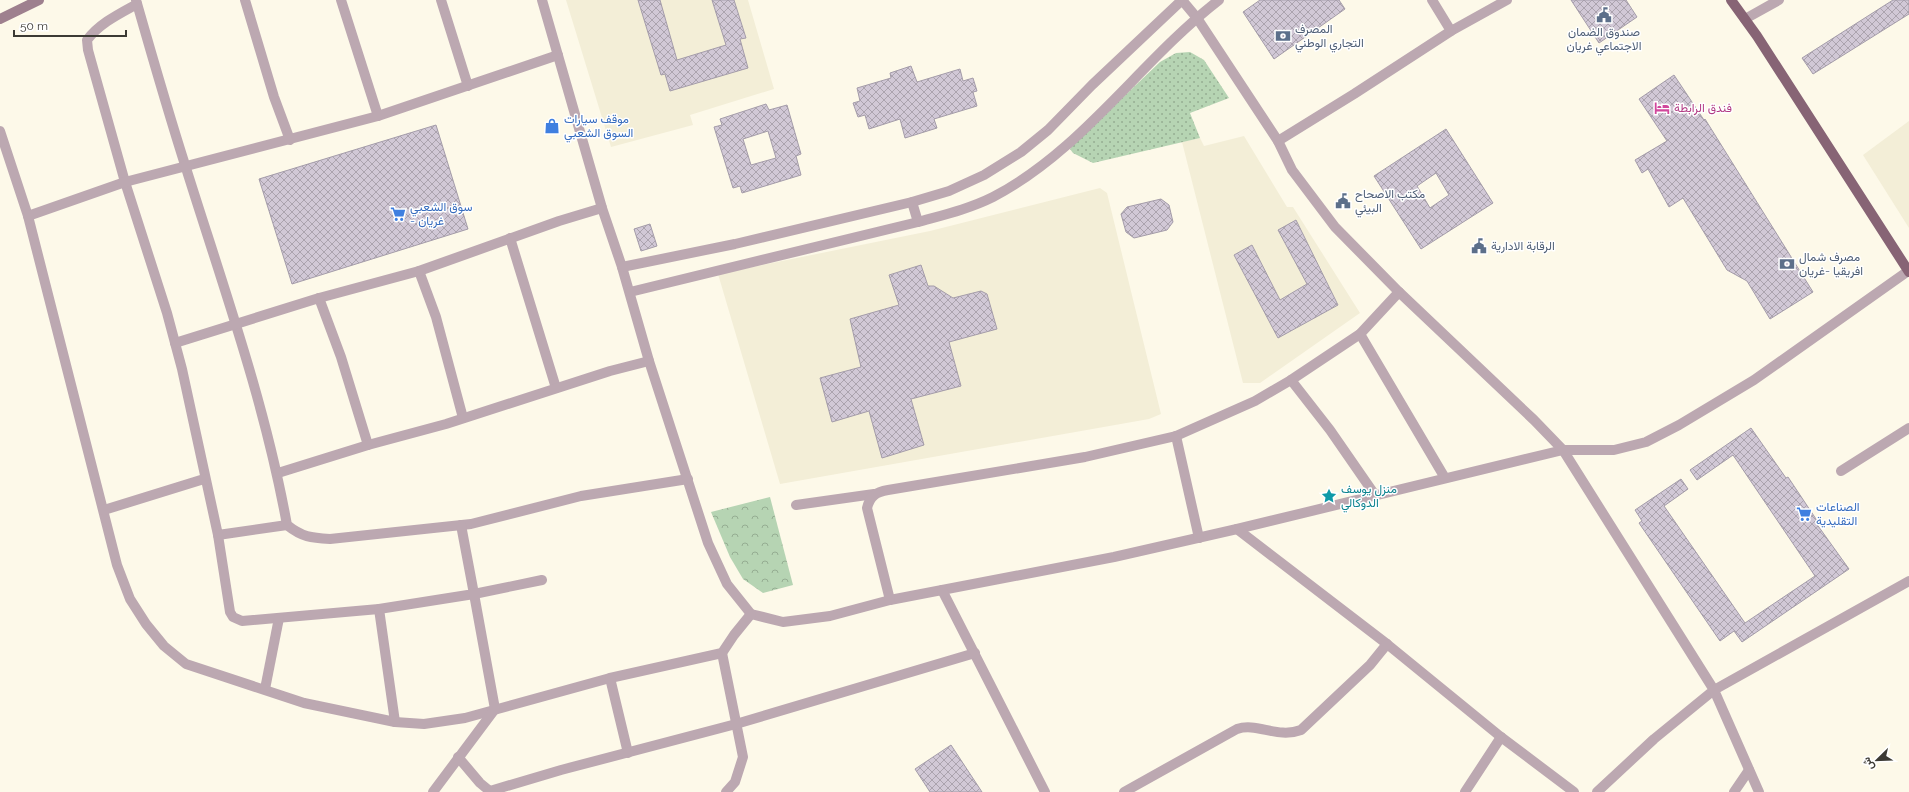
<svg xmlns="http://www.w3.org/2000/svg" width="1909" height="792" viewBox="0 0 1909 792" font-family="Raleway,Vazirmatn,sans-serif">
	<defs>
		<pattern id="grass-dots" width="8" height="8" patternUnits="userSpaceOnUse"><rect width="8" height="8" fill="#b6d4b3"/><path d="M2 2h.1M6 6h.1" fill="none" stroke="#95ad92" stroke-width="1.8" stroke-linecap="round"/></pattern>
		<pattern id="park-crowns" width="20" height="18" patternUnits="userSpaceOnUse"><rect width="20" height="18" fill="#b6d4b3"/><path d="M2 6a3 3 0 1 1 6 0M12 15a3 3 0 1 1 6 0" fill="none" stroke="#95ad92"/></pattern>
		<pattern id="building-cross-hatch" width="8" height="8" patternUnits="userSpaceOnUse"><rect width="8" height="8" fill="#d1c8d6"/><path d="M0 0l8 8M0 8l8-8" fill="none" stroke="#aba3ae"/></pattern>
	</defs>
	<rect width="100%" height="100%" fill="#fdf9e9"/>
	<g fill="#f3eed7">
		<polygon points="566,0 748,0 774,89 690,115 693,125 611,147"/>
		<polygon points="1909,121 1909,228 1863,155"/>
		<polygon points="1244,136 1287,207 1293,207 1360,313 1260,383 1243,383 1182,142 1200,138 1204,146"/>
		<polygon points="1100,188 1107,193 1161,414 1149,419 780,484 718,274 930,231"/>
	</g>
	<polygon fill="url(#grass-dots)" points="1190,52 1204,60 1229,98 1190,113 1200,138 1093,163 1073,153 1070,149 1072,146 1160,62 1176,53"/>
	<polygon fill="url(#park-crowns)" points="770,497 793,585 763,593 743,579 730,557 711,512"/>
	<g fill="url(#building-cross-hatch)" stroke="#a49ca9" fill-rule="evenodd">
		<polygon points="638,0 660,0 677,60 726,45 712,0 734,0 746,38 740,39 748,68 670,91 665,74 661,75"/>
		<polygon points="1260,0 1339,0 1345,9 1274,59 1243,12"/>
		<polygon points="1571,0 1626,0 1637,17 1599,43"/>
		<polygon points="1893,0 1909,0 1909,14 1813,74 1802,58"/>
		<polygon points="911,66 917,82 960,69 963,81 973,78 977,91 973,92 977,106 934,119 937,128 905,138 900,119 869,129 865,115 858,117 853,103 860,101 857,88 891,78 890,73"/>
		<polygon points="1674,75 1704,120 1705,119 1813,292 1770,319 1747,281 1727,270 1683,198 1669,207 1648,169 1642,173 1635,160 1667,141 1639,99"/>
		<path d="M766 104 769 110 787 105 801 154 796 156 801 175 742 193 740 186 733 188 714 127 722 125 720 119ZM768 131 776 158 751 165 743 139Z"/>
		<polygon points="436,125 468,229 292,284 259,179"/>
		<path d="M1446 129 1493 203 1421 249 1374 176ZM1436 173 1449 195 1430 208 1417 186Z"/>
		<polygon points="1161,199 1169,205 1173,222 1167,230 1134,238 1126,232 1121,214 1127,207"/>
		<polygon points="1296,220 1338,305 1278,338 1234,255 1252,245 1280,300 1307,284 1278,230"/>
		<polygon points="650,224 657,246 641,251 634,229"/>
		<polygon points="921,265 928,286 934,286 953,298 981,291 987,294 997,329 949,342 961,386 911,399 924,445 882,458 869,411 832,422 820,378 861,367 850,319 899,305 889,275"/>
		<polygon points="1751,428 1786,478 1788,477 1818,522 1816,523 1849,569 1742,642 1734,631 1720,641 1639,523 1642,521 1635,510 1681,479 1688,489 1664,506 1745,623 1815,576 1733,455 1697,480 1690,470"/>
		<polygon points="951,745 982,792 930,792 915,769"/>
	</g>
	<g fill="none" stroke-linecap="round" stroke-linejoin="round">
		<g stroke="#bca8b1" stroke-width="10">
			<path d="M136 0C152 56 168 112 186 168 223 286 265 403 287 525 302 537 311 538 330 539L471 524 581 496 688 479"/>
			<polyline points="245,0 274,97 290,140"/>
			<polyline points="341,0 378,116"/>
			<polyline points="441,0 468,86"/>
			<polyline points="542,0 602,208 622,267 649,361 708,543 727,584 751,614 783,622 830,616 890,600 1114,557 1237,529 1563,450 1614,450 1646,442 1679,425 1754,380 1908,271"/>
			<polyline points="1182,0 1197,18 1278,141 1292,170 1335,227 1399,292 1534,420 1563,450 1714,690 1654,739 1597,792"/>
			<path d="M137 4C119 14 100 23 87 40L88 50 125 182 167 313 182 369 218 535 287 525"/>
			<polyline points="1745,19 1779,0"/>
			<polyline points="1451,31 1507,0"/>
			<polyline points="0,131 28,216 117,565 130,599 146,624 164,646 186,664 304,703 395,722 424,724 465,718 610,678 722,653 734,635 751,614"/>
			<polyline points="1278,141 1354,94 1451,31 1432,0"/>
			<polyline points="912,202 918,222"/>
			<polyline points="28,216 125,182 378,116 558,55"/>
			<polyline points="510,238 556,388"/>
			<polyline points="622,267 735,244 912,202 949,191 984,175 1021,152 1048,130 1092,85 1182,0"/>
			<polyline points="419,271 436,317 463,418"/>
			<path d="M630 292 918 222C943 215 969 209 993 197 1083 150 1140 61 1219 0"/>
			<polyline points="319,298 341,357 368,445"/>
			<polyline points="1360,334 1445,478"/>
			<polyline points="175,343 319,298 419,271 559,221 602,208"/>
			<polyline points="1291,380 1330,430 1375,495"/>
			<polyline points="1176,436 1199,538"/>
			<polyline points="1841,471 1909,428"/>
			<polyline points="278,473 368,445 446,424 610,371 649,361"/>
			<polyline points="796,505 874,494"/>
			<polyline points="104,510 204,479"/>
			<polyline points="1237,529 1387,644 1501,737 1574,792"/>
			<polyline points="218,535 230,612 233,617 242,621 379,609"/>
			<polyline points="942,590 1045,792"/>
			<path d="M890 600 867 508C870 496 876 492 888 490L1085 457 1176 436 1255 401 1291 380 1360 334 1399 292"/>
			<polyline points="722,653 743,757 735,782 726,792"/>
			<polyline points="610,678 628,753"/>
			<polyline points="265,689 279,618"/>
			<polyline points="395,722 379,609 474,594 461,525"/>
			<polyline points="458,757 480,783 491,792"/>
			<polyline points="490,791 561,770 736,724 975,653"/>
			<polyline points="433,792 495,709 474,594 542,580"/>
			<path d="M1124 792 1237 729C1257 722 1277 739 1301 730L1370 665 1387 644"/>
			<polyline points="1465,792 1501,737"/>
			<polyline points="1734,792 1749,770"/>
			<polyline points="1759,792 1714,690 1909,581"/>
		</g>
		<polyline stroke="#9e808e" stroke-width="10" points="0,19 39,0"/>
		<polyline stroke="#876475" stroke-width="10" points="1731,0 1757,36 1909,272"/>
	</g>
	<defs>
		<g id="civic-bare" transform="scale(1.2)"><path d="M-.6-6.5H3V-4.5H.6V-3L4-1V1h2V6H-6V1h2V-1L-.6-3ZM-1.2 2.5V6h2.4V2.5Z" fill="#5c6f8a" stroke="#fff" stroke-width="2.5" paint-order="stroke"/></g>
		<g id="bank-bare" transform="scale(1.2)"><path d="M-6-4H6V4H-6ZM0-2.3a2.3 2.3 0 1 0 0 4.6a2.3 2.3 0 1 0 0-4.6Z" fill="#5c6f8a" stroke="#fff" stroke-width="2.5" paint-order="stroke"/></g>
		<g id="hotel-bare" transform="scale(1.2)"><path d="M-6-4.5h1.5V1H6V5H4.5V3h-9V5H-6ZM-4 0a1.8 1.8 0 1 1 3.6 0ZM.5 0V-2.5h3Q6-2.5 6 0Z" fill="#d1479c" stroke="#fff" stroke-width="2.5" paint-order="stroke"/></g>
		<g id="shop-bare" transform="scale(1.2)"><path d="M-5-2.5h2.3a2.7 3.5 0 0 1 5.4 0H5L5.5 6h-11ZM-1.5-2.5h3a1.5 2.3 0 0 0-3 0Z" fill="#3f7fe0" stroke="#fff" stroke-width="2.5" paint-order="stroke"/></g>
		<g id="supermarket-bare" transform="scale(1.2)"><path d="M-6-5.5h2.5l.6 2H6L4.5 2H-2.5L-4.4-4H-6ZM-1.5 3.2a1.3 1.3 0 1 0 .1 0ZM3 3.2a1.3 1.3 0 1 0 .1 0Z" fill="#3f7fe0" stroke="#fff" stroke-width="2.5" paint-order="stroke"/></g>
		<g id="sight-bare" transform="scale(1.2)"><path d="M0-6L1.8-2.2L6-1.7L2.9 1.2L3.7 5.4L0 3.3L-3.7 5.4L-2.9 1.2L-6-1.7L-1.8-2.2Z" fill="#0f9aa8" stroke="#fff" stroke-width="2.5" paint-order="stroke"/></g>
	</defs>
	<g fill-rule="evenodd">
		<use href="#civic-bare" x="1604" y="15"/>
		<use href="#bank-bare" x="1283" y="36"/>
		<use href="#hotel-bare" x="1662" y="108"/>
		<use href="#shop-bare" x="552" y="126"/>
		<use href="#civic-bare" x="1343" y="201"/>
		<use href="#supermarket-bare" x="398" y="214"/>
		<use href="#civic-bare" x="1479" y="246"/>
		<use href="#bank-bare" x="1787" y="264"/>
		<use href="#sight-bare" x="1329" y="496"/>
		<use href="#supermarket-bare" x="1804" y="514"/>
	</g>
	<g text-anchor="middle" stroke-width="3" stroke-linejoin="round" paint-order="stroke">
		<g font-size="12" fill="#4e5e75" stroke="#fff" text-anchor="start">
			<text x="1295" y="33">المصرف<tspan x="1295" dy="14">التجاري الوطني</tspan></text>
			<text x="1604" y="36" text-anchor="middle">صندوق الضمان<tspan x="1604" dy="14">الاجتماعي غريان</tspan></text>
			<text x="1355" y="198">مكتب الاصحاح<tspan x="1355" dy="14">البيئي</tspan></text>
			<text x="1491" y="250">الرقابة الادارية</text>
			<text x="1799" y="261">مصرف شمال<tspan x="1799" dy="14">افريقيا -غريان</tspan></text>
		</g>
		<g font-size="12" fill="#b23c85" stroke="#fff" text-anchor="start">
			<text x="1674" y="112">فندق الرابطة</text>
		</g>
		<g font-size="12" fill="#366cbe" stroke="#fff" text-anchor="start">
			<text x="564" y="123">موقف سيارات<tspan x="564" dy="14">السوق الشعبي</tspan></text>
			<text x="410" y="211">سوق الشعبي<tspan x="410" dy="14">- غريان</tspan></text>
			<text x="1816" y="511">الصناعات<tspan x="1816" dy="14">التقليدية</tspan></text>
		</g>
		<g font-size="12" fill="#0d838f" stroke="#fff" text-anchor="start">
			<text x="1341" y="493">منزل يوسف<tspan x="1341" dy="14">الدوكالي</tspan></text>
		</g>
	</g>
	<g transform="translate(1877 760) rotate(247)" stroke="#ffffff" stroke-width="3" paint-order="stroke">
	<path d="M0-3L7 15L0 10L-7 15Z" fill="#3c3a34"/>
	<text y="-6" font-size="11" font-weight="bold" text-anchor="middle" fill="#3c3a34">ش</text>
	</g>
	<path d="M14 30v6h112v-6" fill="none" stroke="#3c3a34" stroke-width="2"/>
	<text x="20" y="30" font-size="12" fill="#3c3a34" stroke="#ffffff" stroke-width="3" paint-order="stroke">50 m</text>
</svg>
